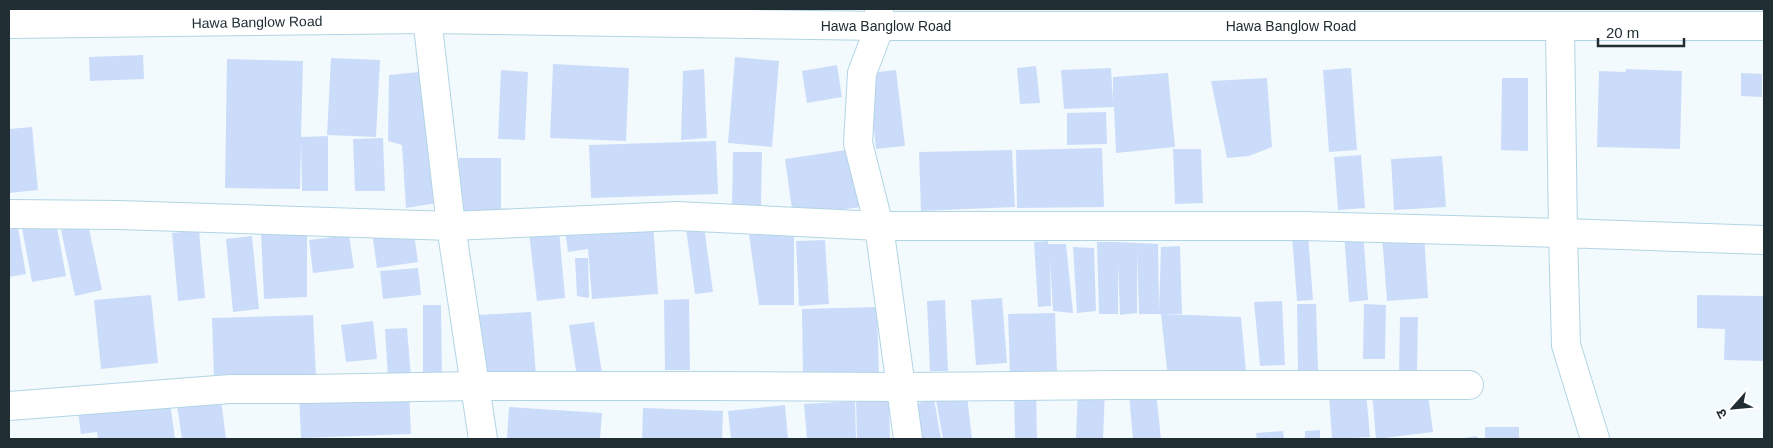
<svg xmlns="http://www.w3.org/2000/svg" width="1773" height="448" viewBox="0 0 1773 448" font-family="Arial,'Noto Sans Devanagari',sans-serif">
	<rect width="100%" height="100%" fill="#f3fafd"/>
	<g fill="#cbdcfb">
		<polygon points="143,55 144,79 90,81 89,57"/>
		<polygon points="735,57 779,61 772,147 728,143"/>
		<polygon points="331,58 380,60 376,137 327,135"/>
		<polygon points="227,59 303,61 301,137 328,136 328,191 302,191 301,142 300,189 225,188"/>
		<polygon points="553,64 629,68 626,141 550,138"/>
		<polygon points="837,65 842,97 807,103 802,71"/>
		<polygon points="1036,66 1040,103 1020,104 1017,68"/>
		<polygon points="1111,68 1113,102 1113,77 1168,73 1175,147 1116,153 1114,107 1064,109 1061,70"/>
		<polygon points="1351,68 1357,150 1329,152 1323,70"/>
		<polygon points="704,69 707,138 681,140 683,71"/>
		<polygon points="1626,69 1682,71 1680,149 1597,147 1599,71 1625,72"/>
		<polygon points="501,70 528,72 525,140 498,139"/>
		<polygon points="896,70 905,146 876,149 868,73"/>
		<polygon points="419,72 437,203 406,208 402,145 388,141 389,75"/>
		<polygon points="1741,73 1762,74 1762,97 1741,96"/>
		<polygon points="1267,78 1272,147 1249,156 1227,158 1211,81"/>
		<polygon points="1502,78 1528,78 1528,151 1501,150"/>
		<polygon points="1106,112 1107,144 1067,145 1067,113"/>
		<polygon points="32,127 38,190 9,193 9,129"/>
		<polygon points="383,138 385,191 355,191 353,139"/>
		<polygon points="716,141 718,194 591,198 589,145"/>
		<polygon points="1102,148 1104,207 1017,208 1016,150"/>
		<polygon points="853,149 861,207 793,216 785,159"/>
		<polygon points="1173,149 1201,149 1203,203 1175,204"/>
		<polygon points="1012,150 1015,207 921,211 919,152"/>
		<polygon points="733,152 762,152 761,207 732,206"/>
		<polygon points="1361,155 1365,208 1338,210 1334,157"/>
		<polygon points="1442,156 1446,207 1394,210 1391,159"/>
		<polygon points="459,158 501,158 501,211 460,211"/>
		<polygon points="17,222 26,274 9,277 9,223"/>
		<polygon points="56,222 66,276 32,282 22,228"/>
		<polygon points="653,222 658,294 592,299 588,249 568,252 565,230 585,227 586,239 586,227"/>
		<polygon points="88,224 102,290 75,296 61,230"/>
		<polygon points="704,226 713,292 695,294 686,229"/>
		<polygon points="413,227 418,262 377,268 372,233"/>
		<polygon points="199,230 205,298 178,301 172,233"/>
		<polygon points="559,230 565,298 537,301 529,233"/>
		<polygon points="1363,230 1368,300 1349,302 1344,232"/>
		<polygon points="307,231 307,297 264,299 261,232"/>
		<polygon points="1424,233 1428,298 1387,301 1382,235"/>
		<polygon points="1308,234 1313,300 1297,301 1292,235"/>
		<polygon points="349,235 354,268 313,273 309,240"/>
		<polygon points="749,235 794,235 794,305 759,305"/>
		<polygon points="252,236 259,309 233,312 226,239"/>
		<polygon points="825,240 829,304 799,306 796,241"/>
		<polygon points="1048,241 1048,244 1066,244 1073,313 1053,311 1050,260 1051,306 1038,307 1034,242"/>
		<polygon points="1097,242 1117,242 1158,244 1159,310 1161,247 1180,246 1182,314 1139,314 1137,251 1137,313 1120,315 1118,263 1118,314 1099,314"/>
		<polygon points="1073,247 1094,248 1096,311 1077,313"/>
		<polygon points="575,258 588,258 589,298 577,296"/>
		<polygon points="418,268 421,295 383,299 380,271"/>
		<polygon points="151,295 158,363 101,369 94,300"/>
		<polygon points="1697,295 1764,296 1764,361 1724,360 1725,329 1697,328"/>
		<polygon points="1002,298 1007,363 976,365 971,300"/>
		<polygon points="689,299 690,370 665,370 664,300"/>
		<polygon points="945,300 948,371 930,371 927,301"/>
		<polygon points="1282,301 1285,365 1260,366 1254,302"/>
		<polygon points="1297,304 1316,304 1318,371 1298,372"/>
		<polygon points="1364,304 1386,305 1385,359 1363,359"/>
		<polygon points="423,305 441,305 442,374 423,374"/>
		<polygon points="877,307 879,375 803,376 802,309"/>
		<polygon points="531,312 536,375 481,379 477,315"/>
		<polygon points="1055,313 1057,373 1010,373 1008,314"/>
		<polygon points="1161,314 1241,317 1247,383 1168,379"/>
		<polygon points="313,315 316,376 214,379 212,318"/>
		<polygon points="1400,317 1418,317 1417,373 1399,373"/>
		<polygon points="373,321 377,359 346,362 341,325"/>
		<polygon points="594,322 603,380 578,384 569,325"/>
		<polygon points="407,328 411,377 388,378 385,329"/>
		<polygon points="1036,389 1037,439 1015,439 1014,390"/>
		<polygon points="1078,389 1105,390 1103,439 1076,439"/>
		<polygon points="409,391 411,434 301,438 299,395"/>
		<polygon points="1156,391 1161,439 1133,439 1129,394"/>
		<polygon points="1366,391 1370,437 1332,439 1329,394"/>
		<polygon points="1372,392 1428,395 1433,432 1376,439"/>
		<polygon points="169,395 175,439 98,439 97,432 81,434 77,405"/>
		<polygon points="967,396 972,439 943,439 936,400"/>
		<polygon points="856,399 889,399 890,439 857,439"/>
		<polygon points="934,399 941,439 915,439 911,405"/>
		<polygon points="221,400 226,439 182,439 177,405"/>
		<polygon points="855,401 856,439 807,439 804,404"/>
		<polygon points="785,405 788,439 731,439 728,411"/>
		<polygon points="509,407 602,413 600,439 507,439"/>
		<polygon points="643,408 723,411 722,439 642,439"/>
		<rect x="1485" y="427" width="34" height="12"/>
		<polygon points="1320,430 1320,439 1305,439 1305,431"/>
		<polygon points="1283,431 1284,439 1257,439 1256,433"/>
		<polygon points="1477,436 1477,439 1464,439 1464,438"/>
	</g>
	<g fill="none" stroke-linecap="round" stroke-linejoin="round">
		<g stroke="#b1d5e4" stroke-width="30">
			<g id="minor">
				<polyline points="426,9 451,226 483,439"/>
				<polyline points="879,10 880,26 862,73 858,143 879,226 908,439"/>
				<polyline points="9,24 428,19 880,26 1764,26"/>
				<polyline points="9,214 119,215 451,226 677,216 879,226 1304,226 1563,233 1560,27"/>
				<polyline points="9,406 230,389 307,389 475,386 703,386 901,387 1119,385 1469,385"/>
				<polyline points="1595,439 1566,345 1563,233 1764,240"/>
			</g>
		</g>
		<use href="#minor" stroke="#fff" stroke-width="28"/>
	</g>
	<g text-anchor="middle" stroke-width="4" stroke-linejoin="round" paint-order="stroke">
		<g font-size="14" fill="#202e34" stroke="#fff">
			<text transform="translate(257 22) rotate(-1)" y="5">Hawa Banglow Road</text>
			<text x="886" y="31">Hawa Banglow Road</text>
			<text x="1291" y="31">Hawa Banglow Road</text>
		</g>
	</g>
	<rect width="1773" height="448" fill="none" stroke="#202e34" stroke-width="20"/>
	<g transform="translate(1733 408) rotate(243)" stroke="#ffffff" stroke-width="4" paint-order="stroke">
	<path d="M0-4L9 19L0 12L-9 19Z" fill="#202e34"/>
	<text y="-8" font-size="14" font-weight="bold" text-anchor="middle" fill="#202e34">उ</text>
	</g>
	<path d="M1598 38v8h86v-8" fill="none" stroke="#202e34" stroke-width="2.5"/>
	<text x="1606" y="38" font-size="15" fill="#202e34" stroke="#ffffff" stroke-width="4" paint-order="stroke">20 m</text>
</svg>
